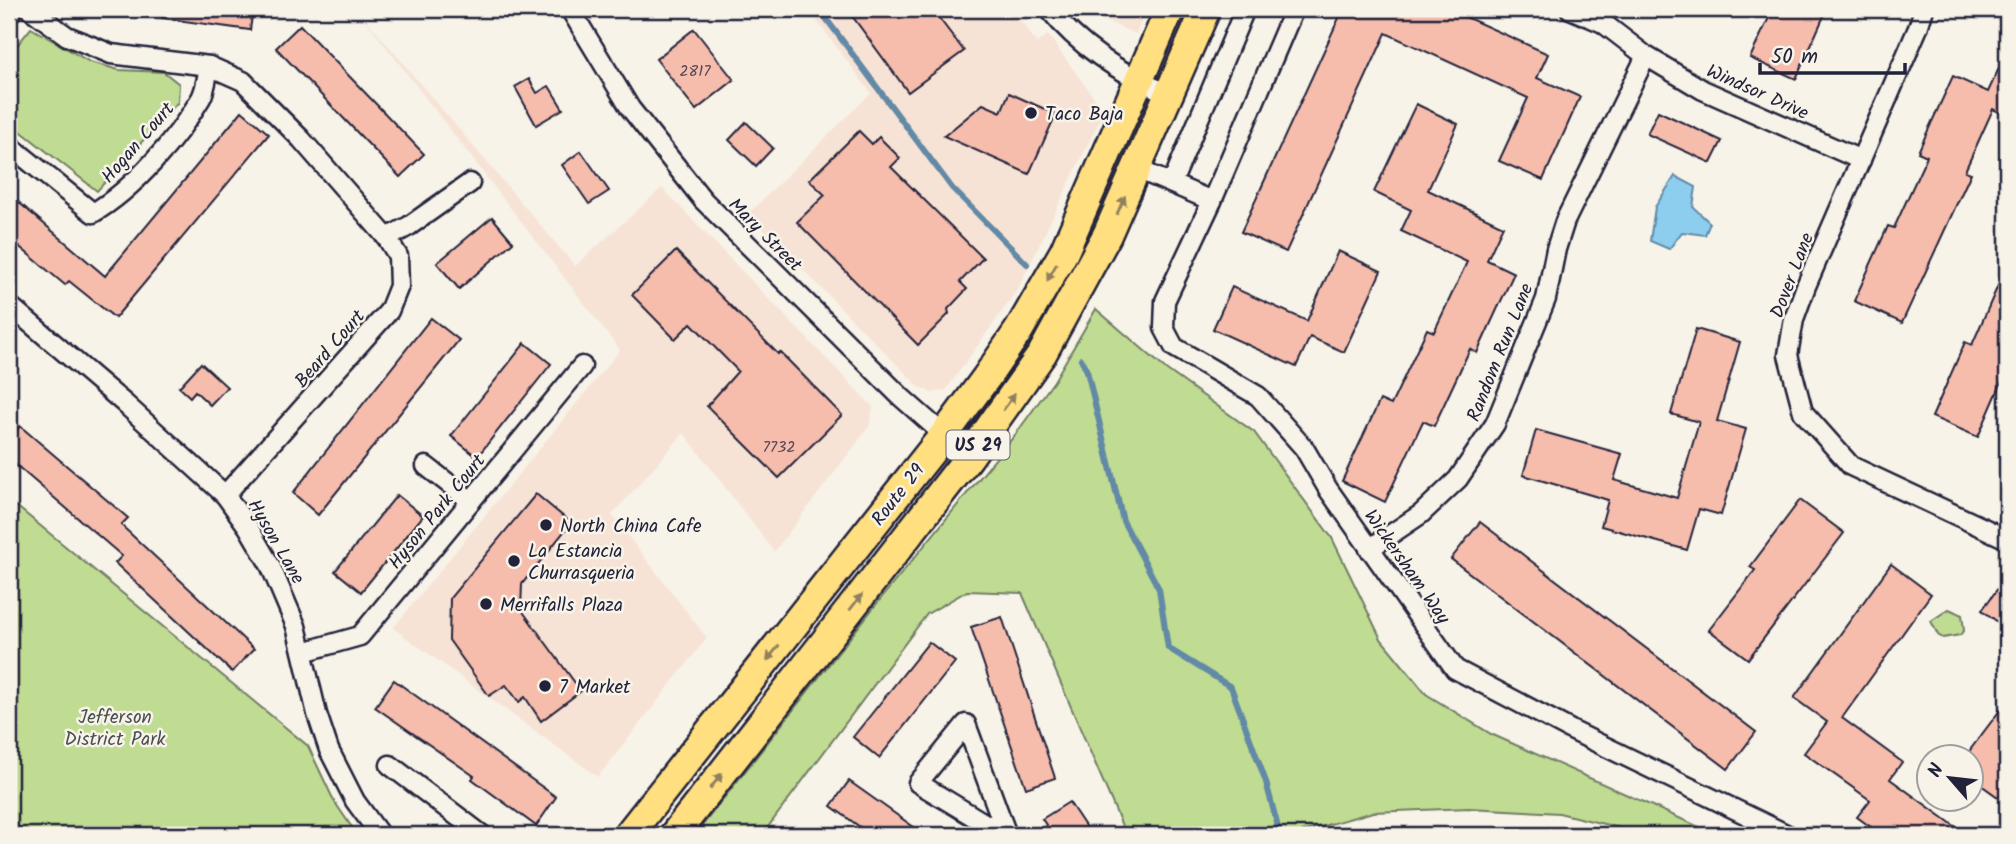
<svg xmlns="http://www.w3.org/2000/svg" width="2016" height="844" viewBox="0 0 2016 844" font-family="Kalam,sans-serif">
	<rect width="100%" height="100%" fill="#f7f3e8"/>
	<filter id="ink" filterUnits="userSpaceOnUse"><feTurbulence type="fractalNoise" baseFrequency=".0143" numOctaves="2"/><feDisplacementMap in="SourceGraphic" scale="14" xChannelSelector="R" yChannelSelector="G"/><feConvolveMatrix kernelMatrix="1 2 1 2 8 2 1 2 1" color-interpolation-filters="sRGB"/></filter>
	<g filter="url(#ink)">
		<g fill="#f7e3d6">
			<polygon points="357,9 575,266 662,188 873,407 869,427 774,552 684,433 612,515 707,638 598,777 393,628 620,350"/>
			<polygon points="808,9 1012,9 1037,43 1048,35 1104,111 1018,289 946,390 932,393 919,387 748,214 871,93"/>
			<polygon points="1077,9 1147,9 1136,34"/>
		</g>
		<g fill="#c0db92" stroke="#717e66" stroke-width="2">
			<polygon points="31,28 90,62 119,70 164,72 179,84 178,102 97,191 9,122 9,55"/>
			<polygon points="1096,309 1167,370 1254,432 1332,538 1381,639 1426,694 1491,734 1717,835 1649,835 1559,813 1469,808 1373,812 1302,832 1299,835 1126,835 1022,593 967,591 927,614 762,835 695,835 878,602 1015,435 1054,381"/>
			<polygon points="9,500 308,746 334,801 357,835 9,835"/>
			<polygon points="1949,609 1962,615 1964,630 1960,635 1943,638 1938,635 1931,621"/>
		</g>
		<polygon fill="#8dcdee" stroke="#6289a6" stroke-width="2" points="1675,176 1696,187 1693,207 1710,223 1705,235 1682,232 1669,249 1650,241 1655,207"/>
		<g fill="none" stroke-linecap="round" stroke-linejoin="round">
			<g stroke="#6289a6" stroke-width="6">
				<polyline points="819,9 952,188 1027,264"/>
				<polyline points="1081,359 1087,371 1123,521 1159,589 1168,648 1231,687 1266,782 1280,835"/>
			</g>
		</g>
		<g fill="#f6bdad" stroke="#22223b" stroke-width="2">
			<polygon points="163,9 253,9 250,30 162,18"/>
			<polygon points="847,9 932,9 964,51 908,92"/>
			<polygon points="1343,9 1448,9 1548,54 1537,78 1580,97 1543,180 1499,161 1528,98 1386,33 1286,252 1241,232"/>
			<polygon points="1773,9 1827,9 1796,79 1750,58"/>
			<polygon points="300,25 424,154 400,177 276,48"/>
			<polygon points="694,29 734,80 696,110 656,59"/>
			<polygon points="2007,51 2007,116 1993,109 1965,171 1971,173 1902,323 1854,301 1888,226 1894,228 1927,156 1918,152 1953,76 1988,92"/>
			<polygon points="529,79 537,93 549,86 563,109 536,125 515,87"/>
			<polygon points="1009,93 1056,114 1029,174 944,136 983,104 1001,112"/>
			<polygon points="1416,104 1458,124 1428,190 1503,226 1487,260 1514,273 1477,353 1470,349 1434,426 1423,421 1385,502 1342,481 1380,400 1391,405 1427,329 1434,332 1467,262 1401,231 1411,210 1374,192"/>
			<polygon points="242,111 269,134 115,318 69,281 65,285 9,238 9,194 105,276"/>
			<polygon points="1658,111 1722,141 1711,163 1647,134"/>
			<polygon points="746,122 773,148 756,166 729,140"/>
			<polygon points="859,131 872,144 879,137 900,158 891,167 983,258 960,282 967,289 948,309 949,314 918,345 797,222 825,195 809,180"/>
			<polygon points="581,151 609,191 589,204 562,165"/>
			<polygon points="492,217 513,242 459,289 437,263"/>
			<polygon points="676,251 778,354 780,352 842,415 779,478 707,406 738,371 691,323 675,339 632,295"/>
			<polygon points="1338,251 1381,271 1344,352 1310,337 1296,367 1213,329 1232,287 1307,321"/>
			<polygon points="2007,265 2007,370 1978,437 1932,417 1965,342 1972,345"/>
			<polygon points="431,318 459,340 318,515 293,493"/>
			<polygon points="1696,329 1740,342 1717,421 1746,429 1721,515 1699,509 1687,550 1601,526 1608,500 1523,475 1536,430 1622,454 1614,480 1677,498 1699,422 1671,414"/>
			<polygon points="525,343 551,364 477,457 451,436"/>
			<polygon points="201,363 227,387 210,405 195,391 190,397 179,387"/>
			<polygon points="20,426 128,518 121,525 254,649 232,672 115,563 122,556 9,459 9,439"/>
			<polygon points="536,494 571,523 522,584 521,609 581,691 541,721 525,697 519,702 506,685 489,696 449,640 450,598"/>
			<polygon points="397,495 423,516 361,592 335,571"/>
			<polygon points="1800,500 1844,533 1748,659 1709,630 1755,570 1750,567"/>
			<polygon points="1480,522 1756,732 1728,769 1451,559"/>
			<polygon points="1891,564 1931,594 1842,718 1902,762 1890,779 1967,835 1882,835 1857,817 1870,800 1804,753 1827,722 1794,698"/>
			<polygon points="2007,576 2007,629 1982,610"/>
			<polygon points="1002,617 1055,778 1026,788 971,627"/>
			<polygon points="929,642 955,662 879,758 853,737"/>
			<polygon points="394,680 556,797 536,826 472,779 474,776 375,707"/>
			<polygon points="2007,701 2007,785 1998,797 1970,777 1970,750"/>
			<polygon points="849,781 925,835 871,835 831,806"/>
			<polygon points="1069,802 1091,835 1053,835 1042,819"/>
		</g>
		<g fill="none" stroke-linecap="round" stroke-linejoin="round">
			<g stroke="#22223b" stroke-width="23">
				<g id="minor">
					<polyline points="30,9 67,36 111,54 209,66 243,81 301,139 387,238 398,256 399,286 389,311 225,495"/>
					<polyline points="570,9 630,108 703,200 901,397 969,457"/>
					<path d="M1049 9C1081 49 1123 75 1169 94"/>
					<polyline points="1570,9 1603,23 1646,56 1703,90 1861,160"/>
					<polyline points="1924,9 1918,28 1806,286 1794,319 1788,355 1803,412 1851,466 2007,539"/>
					<polyline points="9,14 13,9"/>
					<path d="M9 145 93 213C134 189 177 139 201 98 206 89 207 76 209 66"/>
					<polyline points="1137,169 1212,201 1165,301 1164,328 1174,347 1258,396 1304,448 1328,489 1455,669 1571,730 1788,835"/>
					<polyline points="1172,183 1245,9"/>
					<polyline points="1212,201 1294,9"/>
					<polyline points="387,238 409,226 470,183"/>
					<polyline points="9,305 124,403 225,495 248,527 270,565 296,626 317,714 329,750 355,801 380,835"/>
					<polyline points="426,466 471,501"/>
					<polyline points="1369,549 1421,514 1458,479 1495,424 1546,299 1556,249 1565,221 1646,56"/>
					<polyline points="303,652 360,636 582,366"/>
					<polyline points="390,765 482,835"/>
					<polyline points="1004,835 918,783 966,724 1007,835"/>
				</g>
			</g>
			<g stroke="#22223b" stroke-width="33">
				<g id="primary">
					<polyline points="628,835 944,435 986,378 1019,330 1064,252 1170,9"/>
					<polyline points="674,835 969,457 1042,354 1107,235 1206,9"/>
				</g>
			</g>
			<use href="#minor" stroke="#f7f3e8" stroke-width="18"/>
			<use href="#primary" stroke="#ffdf80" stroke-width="28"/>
		</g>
		<defs><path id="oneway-solid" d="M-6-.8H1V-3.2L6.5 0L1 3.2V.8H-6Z" transform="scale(1.75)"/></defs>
		<g fill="#90805e">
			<use href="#oneway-solid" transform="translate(1121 205) rotate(-66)"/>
			<use href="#oneway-solid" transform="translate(1052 272) rotate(119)"/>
			<use href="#oneway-solid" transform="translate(1009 402) rotate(-54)"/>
			<use href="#oneway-solid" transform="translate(856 602) rotate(-52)"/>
			<use href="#oneway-solid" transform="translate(773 653) rotate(128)"/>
			<use href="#oneway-solid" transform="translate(716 781) rotate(-52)"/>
		</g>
	</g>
	<g fill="#22223b" stroke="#f7f3e8" stroke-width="2.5">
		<circle cx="1031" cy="113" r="7"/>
		<circle cx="546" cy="525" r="7"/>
		<circle cx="514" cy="561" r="7"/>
		<circle cx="486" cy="604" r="7"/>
		<circle cx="545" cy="686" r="7"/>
	</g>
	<g text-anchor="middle" stroke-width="5" stroke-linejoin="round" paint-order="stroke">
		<g font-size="16" fill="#574958">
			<text x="695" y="76">2817</text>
			<text x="779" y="452">7732</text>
		</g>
		<rect fill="#f7f3e8" stroke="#62616f" stroke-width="2" x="946.5" y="430.5" width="63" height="29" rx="5"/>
		<g font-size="18" font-weight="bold" fill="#22223b">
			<text x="978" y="451">US 29</text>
		</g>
		<g font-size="19" fill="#22223b" stroke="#f7f3e8">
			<text transform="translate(1758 91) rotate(24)" y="7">Windsor Drive</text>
			<text transform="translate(137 142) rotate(-49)" y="7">Hogan Court</text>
			<text transform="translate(766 234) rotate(45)" y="7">Mary Street</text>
			<text transform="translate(1791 275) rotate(-69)" y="7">Dover Lane</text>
			<text transform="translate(329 348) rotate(-49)" y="7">Beard Court</text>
			<text transform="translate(1499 352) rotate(-68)" y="7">Random Run Lane</text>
			<text transform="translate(897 494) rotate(-52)" y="7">Route 29</text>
			<text transform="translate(436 511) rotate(-51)" y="7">Hyson Park Court</text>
			<text transform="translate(277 541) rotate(60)" y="7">Hyson Lane</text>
			<text transform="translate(1408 566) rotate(55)" y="7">Wickersham Way</text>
		</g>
		<g font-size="19" fill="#22223b" stroke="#f7f3e8" text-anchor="start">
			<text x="1045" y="120">Taco Baja</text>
			<text x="560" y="532">North China Cafe</text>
			<text x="528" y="557">La Estancia<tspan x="528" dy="22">Churrasqueria</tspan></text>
			<text x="500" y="611">Merrifalls Plaza</text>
			<text x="559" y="693">7 Market</text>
		</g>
		<g font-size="19" fill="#4a5051" stroke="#f7f3e8">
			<text x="115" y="723">Jefferson<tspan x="115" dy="22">District Park</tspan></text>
		</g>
	</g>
	<rect width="2016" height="844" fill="none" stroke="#f7f3e8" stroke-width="35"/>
	<rect x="18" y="18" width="1981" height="809" fill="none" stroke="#22223b" stroke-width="2.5" filter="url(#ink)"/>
	<g transform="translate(1950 778) rotate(298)"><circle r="33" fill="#f7f3e8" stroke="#a29fa3" stroke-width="2"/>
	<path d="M0-5L12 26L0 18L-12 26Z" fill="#22223b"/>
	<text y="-10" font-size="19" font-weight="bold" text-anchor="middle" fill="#22223b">N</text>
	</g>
	<path d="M1760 63v10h145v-10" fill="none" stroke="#22223b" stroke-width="3.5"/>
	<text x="1771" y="63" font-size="21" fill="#22223b" stroke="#f7f3e8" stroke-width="5" paint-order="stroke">50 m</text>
</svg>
